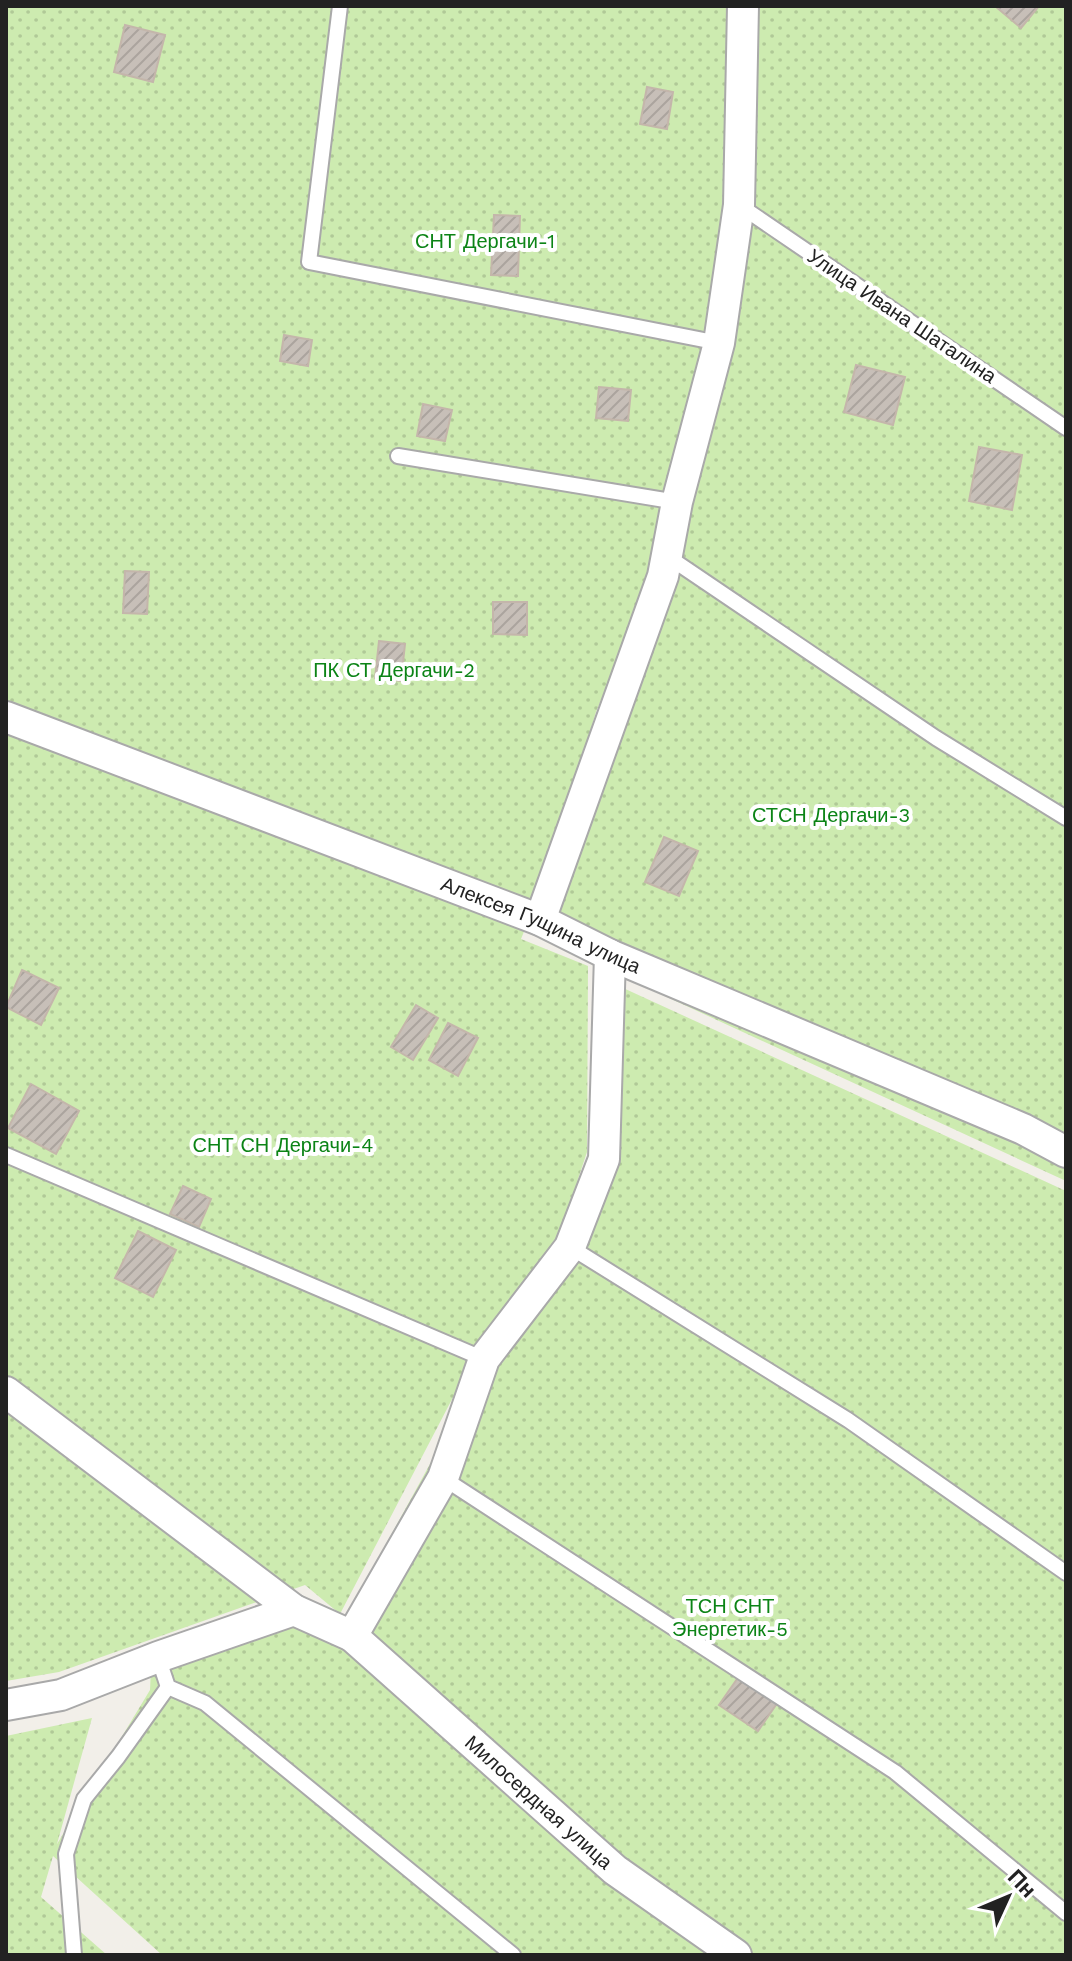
<svg xmlns="http://www.w3.org/2000/svg" width="1072" height="1961" viewBox="0 0 1072 1961" font-family="'Work Sans',sans-serif">
	<defs>
		<pattern id="garden-dots" width="8" height="8" patternUnits="userSpaceOnUse" patternTransform="scale(2)"><rect width="8" height="8" fill="#cdebb0"/><path d="M2 2h.1M6 6h.1" fill="none" stroke="#b0c997" stroke-width="1.8" stroke-linecap="round"/></pattern>
		<pattern id="building-hatch" width="6" height="6" patternUnits="userSpaceOnUse" patternTransform="scale(2)"><rect width="6" height="6" fill="#c7bfb8"/><path d="M-1 1l2-2M0 6l6-6M5 7l2-2" fill="none" stroke="#aba49e"/></pattern>
	</defs>
	<rect width="100%" height="100%" fill="#f2efe9"/>
	<g fill="url(#garden-dots)">
		<polygon points="6,6 734,6 729,194 710,326 652,576 596,712 544,882 521,939 588,966 587,1152 577,1182 594,1151 597,976 1066,1191 1066,1955 162,1955 53,1856 41,1897 107,1955 6,1955 6,1736 92,1718 57,1844 150,1690 152,1646 303,1596 345,1619 436,1453 461,1382 340,1614 305,1585 59,1672 6,1681"/>
		<polygon points="754,6 1066,6 1066,1181 539,938 677,549"/>
	</g>
	<g fill="url(#building-hatch)" stroke="#c4b6ab" stroke-width="2">
		<polygon points="995,6 1039,6 1021,28"/>
		<polygon points="125,25 165,35 153,82 114,72"/>
		<polygon points="647,87 673,92 667,129 640,124"/>
		<polygon points="494,215 520,216 518,276 491,275"/>
		<polygon points="284,335 312,340 308,366 280,361"/>
		<polygon points="856,365 905,377 893,425 844,412"/>
		<polygon points="599,387 631,390 628,421 596,418"/>
		<polygon points="423,404 452,410 445,441 417,436"/>
		<polygon points="979,447 1022,455 1012,510 969,501"/>
		<polygon points="125,571 149,572 147,614 123,613"/>
		<polygon points="493,602 527,602 527,635 493,634"/>
		<polygon points="379,641 405,644 401,681 375,678"/>
		<polygon points="664,837 698,851 679,896 645,882"/>
		<polygon points="22,970 59,988 41,1025 6,1007"/>
		<polygon points="416,1005 438,1018 413,1060 391,1047"/>
		<polygon points="448,1023 478,1038 458,1076 429,1060"/>
		<polygon points="31,1084 79,1111 56,1154 8,1128"/>
		<polygon points="183,1186 211,1199 199,1227 170,1214"/>
		<polygon points="138,1231 176,1250 153,1297 115,1278"/>
		<polygon points="742,1672 780,1699 758,1731 719,1705"/>
	</g>
	<g fill="none" stroke-linecap="round" stroke-linejoin="round">
		<g stroke="#a9a9a9" stroke-width="18">
			<g id="lane">
				<polyline points="340,6 309,262 719,343"/>
				<polyline points="739,205 1066,428"/>
				<polyline points="398,456 677,502"/>
				<polyline points="667,556 936,738 1066,818"/>
				<polyline points="6,1155 484,1359"/>
				<polyline points="570,1247 848,1420 1066,1573"/>
				<polyline points="443,1478 895,1772 1066,1913"/>
				<polyline points="158,1657 168,1687 205,1703 513,1955"/>
				<polyline points="74,1955 66,1854 84,1799 118,1757 168,1687"/>
			</g>
		</g>
		<g stroke="#a9a9a9" stroke-width="34">
			<g id="street">
				<path id="s1" d="M6 717 540 920 610 955 1023 1129 1066 1152"/>
				<polyline points="540,920 663,576 677,502 719,343 739,205 743,6"/>
				<polyline points="6,1392 294,1610 352,1636 443,1478 484,1359 570,1247 604,1159 610,955"/>
				<path id="s2" d="M352 1636 615 1870 736 1955"/>
				<polyline points="6,1705 61,1695 158,1657 294,1610"/>
			</g>
		</g>
		<use href="#lane" stroke="#fff" stroke-width="14"/>
		<use href="#street" stroke="#fff" stroke-width="30"/>
	</g>
	<g text-anchor="middle" stroke-width="8" stroke-linejoin="round" paint-order="stroke">
		<g font-size="20" fill="#0c8416" stroke="#fff">
			<text x="485" y="248">СНТ Дергачи-1</text>
			<text x="394" y="677">ПК СТ Дергачи-2</text>
			<text x="831" y="822">СТСН Дергачи-3</text>
			<text x="283" y="1152">СНТ СН Дергачи-4</text>
			<text x="730" y="1613">ТСН СНТ<tspan x="730" dy="23">Энергетик-5</tspan></text>
		</g>
		<g font-size="20" fill="#222" stroke="#fff">
			<text transform="translate(902 316) rotate(34)" y="7">Улица Ивана Шаталина</text>
			<text dy="7" stroke="none"><textPath href="#s1" startOffset="574">Алексея Гущина улица</textPath></text>
			<text dy="7" stroke="none"><textPath href="#s2" startOffset="250">Милосердная улица</textPath></text>
		</g>
	</g>
	<rect width="1072" height="1961" fill="none" stroke="#222222" stroke-width="16"/>
	<g transform="translate(1008 1897) rotate(46)" stroke="#ffffff" stroke-width="6" paint-order="stroke">
	<path d="M0-6L14 30L0 20L-14 30Z" fill="#222222"/>
	<text y="-12" font-size="22" font-weight="bold" text-anchor="middle" fill="#222222">Пн</text>
	</g>
</svg>
